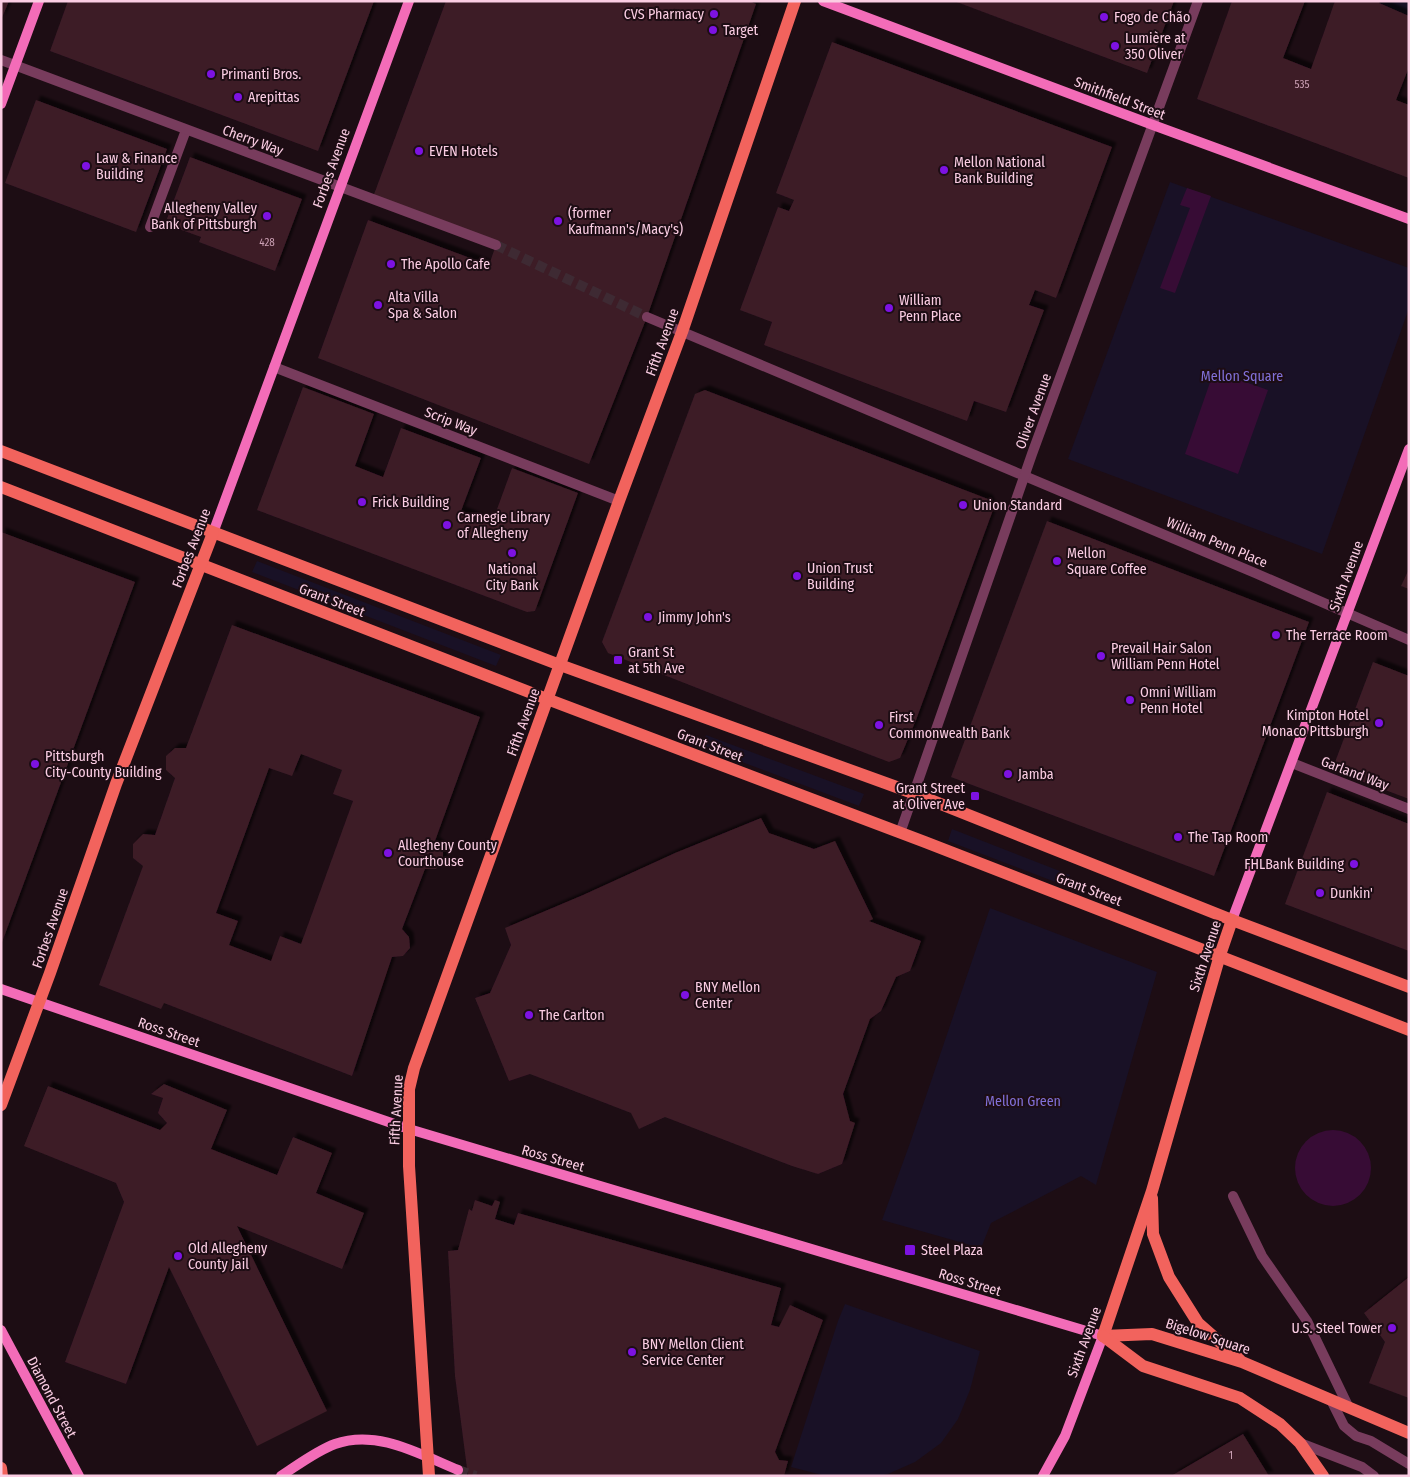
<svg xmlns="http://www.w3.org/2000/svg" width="1410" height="1477" viewBox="0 0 1410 1477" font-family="'Fira Sans Condensed',sans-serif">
	<defs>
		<filter id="shadow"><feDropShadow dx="4.5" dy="-4.5" stdDeviation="1" flood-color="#0009"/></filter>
	</defs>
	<rect width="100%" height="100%" fill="#1d0d14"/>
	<g fill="#191126">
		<polygon points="1380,1 1409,1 1409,16 1379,3"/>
		<polygon points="1170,182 1409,268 1409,308 1322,554 1068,459"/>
		<polygon points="257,561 501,655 496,666 252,572"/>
		<polygon points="706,735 864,794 859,806 702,747"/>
		<polygon points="952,829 1070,875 1066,886 948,841"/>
		<polygon points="990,908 1157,972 1096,1185 1081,1176 991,1223 981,1248 882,1220 910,1143"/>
		<polygon points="845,1304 980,1351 970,1390 958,1419 941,1443 915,1462 888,1474 879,1476 826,1476 791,1467 838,1321"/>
	</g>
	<g fill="#370c35">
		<polygon points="1187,188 1211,196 1175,293 1160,288 1190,208 1180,205"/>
		<polygon points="1214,371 1268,390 1238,474 1185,454"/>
		<circle cx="1333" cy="1168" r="38"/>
	</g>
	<g fill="#3c1b28" fill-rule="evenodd" filter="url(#shadow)">
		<polygon points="1,1 9,1 1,20"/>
		<polygon points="68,1 374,1 318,151 50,51"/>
		<polygon points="446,1 749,1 756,4 647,317 589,464 318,358 368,220 489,265 496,245 373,197"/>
		<polygon points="954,1 1174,1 1147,73"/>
		<polygon points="1232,1 1305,1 1283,58 1311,69 1335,1 1380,1 1379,3 1409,16 1409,67 1396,100 1409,105 1409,178 1197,99"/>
		<polygon points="832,42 1112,147 1056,298 1035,290 1029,305 1044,310 1006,412 974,401 967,421 764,345 772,322 740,310 778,207 789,211 794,200 776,193"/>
		<polygon points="36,100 167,149 136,232 5,183"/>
		<polygon points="190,157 302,199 275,271 199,242 201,237 165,224"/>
		<polygon points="303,387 374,414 355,466 383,477 401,428 481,458 461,511 492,523 512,468 578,493 535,611 527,612 257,510"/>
		<polygon points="705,390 988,499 993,510 916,720 900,758 889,762 771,717 608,653 602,642 695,394"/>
		<polygon points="1047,521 1309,622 1214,876 951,777"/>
		<polygon points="1,532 135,582 1,945"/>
		<polygon points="1409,569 1409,589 1401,586"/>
		<path d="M232 625 480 717 435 841 443 848V859L436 869H425L402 929 409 937 410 948 403 956 392 957 352 1076 164 1003 161 1009 99 985 143 866 133 858V844L143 834 155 835 175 778 166 770V756L175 748H186ZM301 754 342 770 333 794 353 801 301 944 280 936 271 961 229 945 238 921 216 913 269 768 292 776Z"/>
		<polygon points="1373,662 1409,676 1409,799 1332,770"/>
		<polygon points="1327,792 1409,824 1409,951 1285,904"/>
		<polygon points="761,818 769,833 814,849 835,841 873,919 869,921 921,941 910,971 896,977 881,1011 870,1019 843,1094 850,1121 855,1123 842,1164 818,1174 792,1166 665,1117 639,1129 631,1113 530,1074 509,1081 475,998 490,993 511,945 505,928 583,895 675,853"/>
		<polygon points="164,1084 227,1110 211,1149 277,1175 293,1137 332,1153 316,1193 364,1213 342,1269 237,1226 327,1411 257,1446 169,1267 126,1384 65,1362 124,1202 116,1183 24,1146 48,1086 160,1130 167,1123 158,1113 163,1098 151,1094"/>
		<polygon points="475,1200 492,1206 495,1200 500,1202 495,1219 514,1225 518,1213 781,1288 771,1325 779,1327 790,1305 823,1320 775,1452 779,1460 788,1461 784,1476 468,1476 455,1376 448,1251 458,1250 469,1209 472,1211"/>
		<polygon points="1409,1277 1409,1398 1369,1383 1385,1342 1364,1313"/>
		<polygon points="1243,1434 1269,1476 1171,1476"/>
	</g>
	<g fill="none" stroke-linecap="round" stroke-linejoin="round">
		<polyline stroke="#3e2a33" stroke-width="10" stroke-dasharray="10 5" stroke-linecap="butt" points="496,245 647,317"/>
		<polyline stroke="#3e2a33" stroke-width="10" stroke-dasharray="10 5" stroke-linecap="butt" points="458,1470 476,1476"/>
		<g stroke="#783c5d" stroke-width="10">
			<polyline points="150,227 186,130"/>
			<polyline points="274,367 619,501"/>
			<polyline points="1292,763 1409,809"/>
			<polyline points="1233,1196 1262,1256 1307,1321 1349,1408"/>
			<polyline points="1331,1400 1344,1426 1356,1436 1371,1441 1409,1464"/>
			<polyline points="1300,1443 1362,1467 1374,1476"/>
		</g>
		<g stroke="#783c5d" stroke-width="10">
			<polyline points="1,60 496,245"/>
			<polyline points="647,317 1255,573 1409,640"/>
			<polyline points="900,833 1032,454 1198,1"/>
		</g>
		<g stroke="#f36cb8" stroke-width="10">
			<polyline points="823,1 1153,125 1409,219"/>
			<polyline points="1,104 39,1"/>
			<polyline points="213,533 409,1"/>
			<polyline points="1232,920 1409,449"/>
			<polyline points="1,989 409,1129 1103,1336 1065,1436 1043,1476"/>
			<polyline points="1,1330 79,1476"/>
			<path d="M281 1476C298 1465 316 1451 335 1444 377 1429 419 1454 458 1470"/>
		</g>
		<g stroke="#f2635d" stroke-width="12">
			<polyline points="1,451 560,665 913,793 1232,920 1409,987"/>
			<polyline points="1,487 547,699 925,842 1409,1030"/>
			<polyline points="1,1105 50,973 116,784 213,533"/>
			<polyline points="1152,1198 1153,1234 1169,1277 1198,1323 1239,1359"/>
			<polyline points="1103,1336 1152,1191 1220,955 1232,920"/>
			<polyline points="1103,1336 1152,1334 1242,1362 1409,1433"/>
			<polyline points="1103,1336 1143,1366 1240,1398 1280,1424 1300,1443 1323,1476"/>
			<polyline points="1,1468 2,1476"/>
			<polyline points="429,1476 409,1166 409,1089 414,1068 619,501 682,332 795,1"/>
		</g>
	</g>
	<g fill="#7d12e2" stroke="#1d0d14" stroke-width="2">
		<circle cx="714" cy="14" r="5"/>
		<circle cx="1104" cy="17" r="5"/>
		<circle cx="713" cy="30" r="5"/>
		<circle cx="1115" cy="46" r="5"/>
		<circle cx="211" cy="74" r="5"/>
		<circle cx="238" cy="97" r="5"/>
		<circle cx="419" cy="151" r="5"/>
		<circle cx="86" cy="166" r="5"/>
		<circle cx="944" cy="170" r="5"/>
		<circle cx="267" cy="216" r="5"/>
		<circle cx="558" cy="221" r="5"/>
		<circle cx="391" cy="264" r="5"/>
		<circle cx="378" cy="305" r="5"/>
		<circle cx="889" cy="308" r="5"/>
		<circle cx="362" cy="502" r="5"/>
		<circle cx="963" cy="505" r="5"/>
		<circle cx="447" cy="525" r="5"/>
		<circle cx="512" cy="553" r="5"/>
		<circle cx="1057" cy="561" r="5"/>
		<circle cx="797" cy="576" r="5"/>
		<circle cx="648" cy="617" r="5"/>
		<circle cx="1276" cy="635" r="5"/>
		<circle cx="1101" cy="656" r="5"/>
		<rect x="613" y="655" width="10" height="10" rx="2.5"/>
		<circle cx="1130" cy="700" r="5"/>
		<circle cx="1379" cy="723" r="5"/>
		<circle cx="879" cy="725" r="5"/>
		<circle cx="35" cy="764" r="5"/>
		<circle cx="1008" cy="774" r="5"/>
		<rect x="970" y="791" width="10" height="10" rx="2.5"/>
		<circle cx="1178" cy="837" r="5"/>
		<circle cx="388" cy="853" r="5"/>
		<circle cx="1354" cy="864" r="5"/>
		<circle cx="1320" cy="893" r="5"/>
		<circle cx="685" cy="995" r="5"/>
		<circle cx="529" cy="1015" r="5"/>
		<rect x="904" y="1244" width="12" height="12" rx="2.5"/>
		<circle cx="178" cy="1256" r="5"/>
		<circle cx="1392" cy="1328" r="5"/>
		<circle cx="632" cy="1352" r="5"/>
	</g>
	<g text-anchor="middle" stroke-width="4" stroke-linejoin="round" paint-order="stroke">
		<g font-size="11" fill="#cba0b4">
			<text x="1302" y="88">535</text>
			<text x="267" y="246">428</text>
			<text x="1231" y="1459">1</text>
		</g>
		<g font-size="14" fill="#fbcde3" stroke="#1d0d14" text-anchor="start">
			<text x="704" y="19" text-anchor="end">CVS Pharmacy</text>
			<text x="1114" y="22">Fogo de Chão</text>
			<text x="723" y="35">Target</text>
			<text x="1125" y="43">Lumière at<tspan x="1125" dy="16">350 Oliver</tspan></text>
			<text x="221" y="79">Primanti Bros.</text>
			<text x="248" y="102">Arepittas</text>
			<text x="429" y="156">EVEN Hotels</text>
			<text x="96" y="163">Law &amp; Finance<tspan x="96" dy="16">Building</tspan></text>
			<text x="954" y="167">Mellon National<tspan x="954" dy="16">Bank Building</tspan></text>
			<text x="257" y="213" text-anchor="end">Allegheny Valley<tspan x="257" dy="16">Bank of Pittsburgh</tspan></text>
			<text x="568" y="218">(former<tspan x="568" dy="16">Kaufmann's/Macy's)</tspan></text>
			<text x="401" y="269">The Apollo Cafe</text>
			<text x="388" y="302">Alta Villa<tspan x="388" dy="16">Spa &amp; Salon</tspan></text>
			<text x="899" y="305">William<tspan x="899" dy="16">Penn Place</tspan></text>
			<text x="372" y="507">Frick Building</text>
			<text x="973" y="510">Union Standard</text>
			<text x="457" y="522">Carnegie Library<tspan x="457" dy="16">of Allegheny</tspan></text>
			<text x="1067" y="558">Mellon<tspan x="1067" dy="16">Square Coffee</tspan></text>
			<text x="807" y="573">Union Trust<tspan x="807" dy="16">Building</tspan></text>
			<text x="512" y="574" text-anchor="middle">National<tspan x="512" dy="16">City Bank</tspan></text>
			<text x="658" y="622">Jimmy John's</text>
			<text x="1286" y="640">The Terrace Room</text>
			<text x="1111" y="653">Prevail Hair Salon<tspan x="1111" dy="16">William Penn Hotel</tspan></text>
			<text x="628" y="657">Grant St<tspan x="628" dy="16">at 5th Ave</tspan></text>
			<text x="1140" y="697">Omni William<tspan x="1140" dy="16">Penn Hotel</tspan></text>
			<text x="1369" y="720" text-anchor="end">Kimpton Hotel<tspan x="1369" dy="16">Monaco Pittsburgh</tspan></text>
			<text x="889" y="722">First<tspan x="889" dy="16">Commonwealth Bank</tspan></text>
			<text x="45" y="761">Pittsburgh<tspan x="45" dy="16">City-County Building</tspan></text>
			<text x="1018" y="779">Jamba</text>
			<text x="965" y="793" text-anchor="end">Grant Street<tspan x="965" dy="16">at Oliver Ave</tspan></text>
			<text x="1188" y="842">The Tap Room</text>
			<text x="398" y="850">Allegheny County<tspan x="398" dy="16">Courthouse</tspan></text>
			<text x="1344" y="869" text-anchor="end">FHLBank Building</text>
			<text x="1330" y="898">Dunkin'</text>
			<text x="695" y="992">BNY Mellon<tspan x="695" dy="16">Center</tspan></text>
			<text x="539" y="1020">The Carlton</text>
			<text x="188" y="1253">Old Allegheny<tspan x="188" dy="16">County Jail</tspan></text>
			<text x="921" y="1255">Steel Plaza</text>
			<text x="1382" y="1333" text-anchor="end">U.S. Steel Tower</text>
			<text x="642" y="1349">BNY Mellon Client<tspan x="642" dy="16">Service Center</tspan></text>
		</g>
		<g font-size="14" fill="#fbcde3" stroke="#1d0d14">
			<text transform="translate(1120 98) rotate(21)" y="5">Smithfield Street</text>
			<text transform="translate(253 140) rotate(20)" y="5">Cherry Way</text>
			<text transform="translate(331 168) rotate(-70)" y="5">Forbes Avenue</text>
			<text transform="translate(662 342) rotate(-70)" y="5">Fifth Avenue</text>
			<text transform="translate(1033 411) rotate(-70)" y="5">Oliver Avenue</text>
			<text transform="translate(451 421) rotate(21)" y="5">Scrip Way</text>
			<text transform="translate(1217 542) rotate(23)" y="5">William Penn Place</text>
			<text transform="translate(191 548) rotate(-69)" y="5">Forbes Avenue</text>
			<text transform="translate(1346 576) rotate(-70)" y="5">Sixth Avenue</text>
			<text transform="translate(332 600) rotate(21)" y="5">Grant Street</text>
			<text transform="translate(523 722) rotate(-70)" y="5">Fifth Avenue</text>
			<text transform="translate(710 745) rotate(21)" y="5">Grant Street</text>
			<text transform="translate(1355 773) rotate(21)" y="5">Garland Way</text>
			<text transform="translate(1089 889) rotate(21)" y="5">Grant Street</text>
			<text transform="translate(50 928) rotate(-71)" y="5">Forbes Avenue</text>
			<text transform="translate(1205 956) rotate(-72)" y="5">Sixth Avenue</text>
			<text transform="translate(169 1032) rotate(19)" y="5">Ross Street</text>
			<text transform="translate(396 1110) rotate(-87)" y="5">Fifth Avenue</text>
			<text transform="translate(553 1158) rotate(16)" y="5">Ross Street</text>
			<text transform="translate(970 1282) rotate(17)" y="5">Ross Street</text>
			<text transform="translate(1208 1336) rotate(18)" y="5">Bigelow Square</text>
			<text transform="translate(1084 1342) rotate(-70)" y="5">Sixth Avenue</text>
			<text transform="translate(52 1397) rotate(62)" y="5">Diamond Street</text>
		</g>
		<g font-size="14" fill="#8170d8" stroke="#1d0d14">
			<text x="1242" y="381">Mellon Square</text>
			<text x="1023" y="1106">Mellon Green</text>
		</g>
	</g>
	<rect width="1410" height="1477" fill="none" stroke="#fbcde3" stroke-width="5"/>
</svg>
